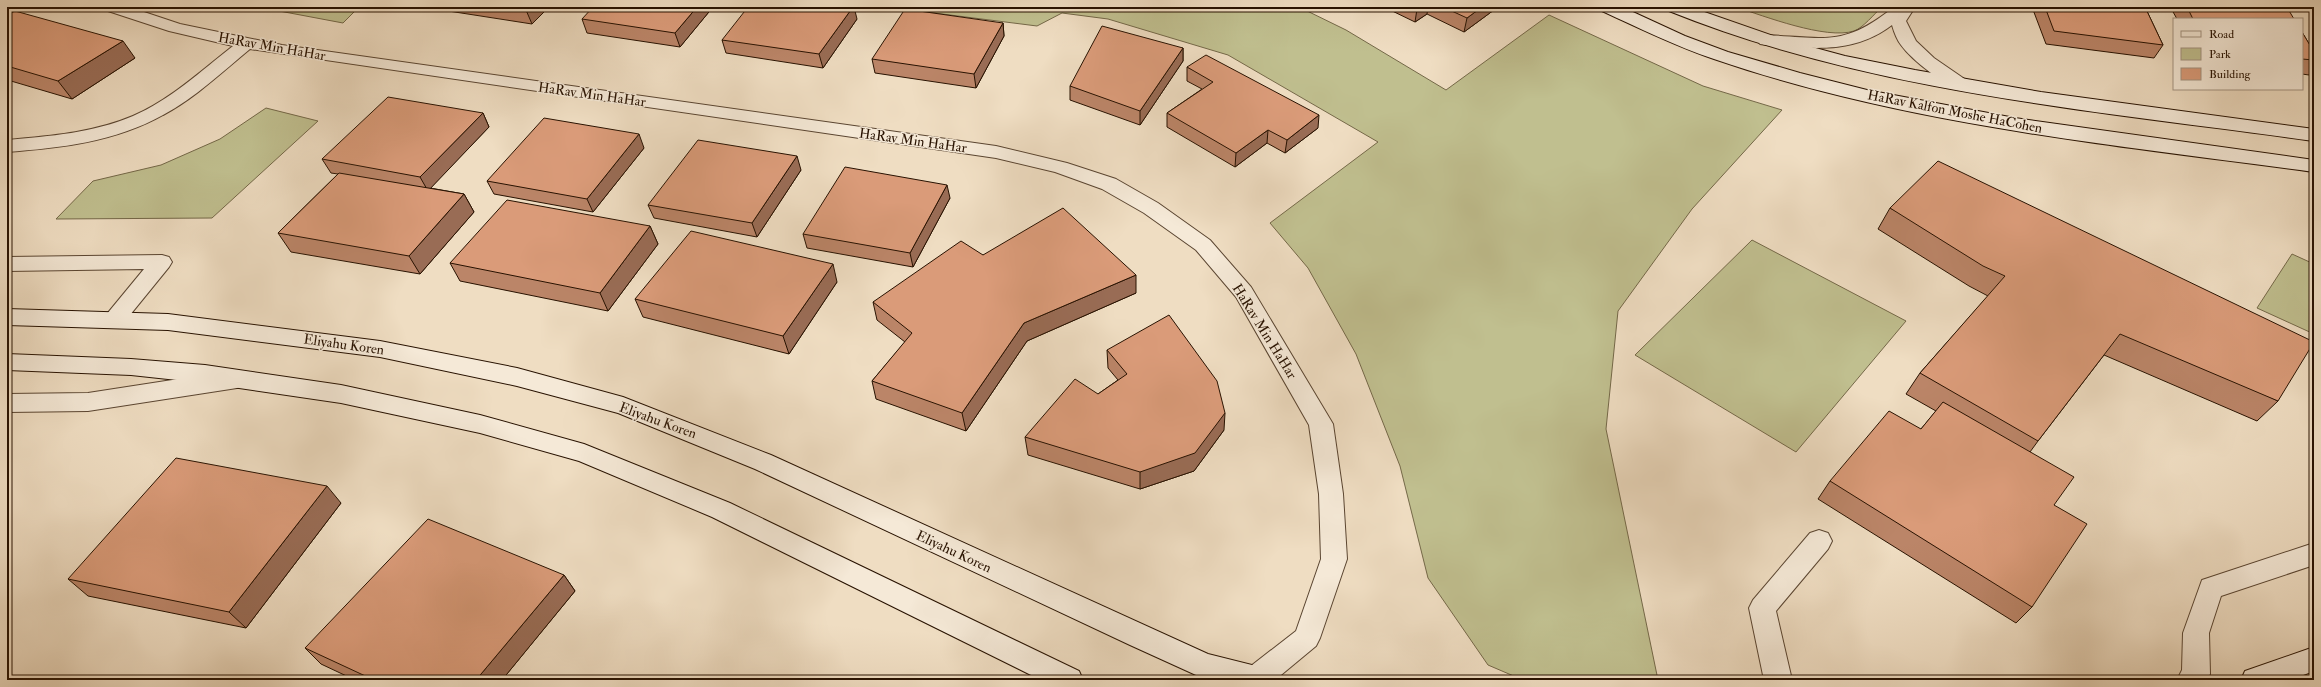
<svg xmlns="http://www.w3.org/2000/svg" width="2321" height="687" viewBox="0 0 2321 687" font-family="'IM FELL Double Pica',serif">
	<rect width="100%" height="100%" fill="#efddc2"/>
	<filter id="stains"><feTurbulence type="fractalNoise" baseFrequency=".005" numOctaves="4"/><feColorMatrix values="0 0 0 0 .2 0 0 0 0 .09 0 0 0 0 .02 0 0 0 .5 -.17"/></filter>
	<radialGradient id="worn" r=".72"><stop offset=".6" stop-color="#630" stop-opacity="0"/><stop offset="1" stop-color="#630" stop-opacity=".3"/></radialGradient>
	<g fill="#c0bf8f" stroke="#746848">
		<polygon points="258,7 359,7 343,23"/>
		<polygon points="887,7 1299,7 1346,30 1446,90 1549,15 1703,86 1782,110 1692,209 1618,311 1606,429 1658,680 1523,680 1488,665 1428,578 1400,466 1356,354 1308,268 1270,223 1378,142 1228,55 1108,19 1062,13 1037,26"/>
		<path d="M1736 7H1882C1874 14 1863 28 1854 31 1826 40 1764 16 1736 7Z"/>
		<polygon points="266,108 318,121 212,218 56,219 93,181 161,165 220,139"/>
		<polygon points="1752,240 1906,321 1796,452 1635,355"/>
		<polygon points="2292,254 2314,264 2314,334 2257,308"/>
	</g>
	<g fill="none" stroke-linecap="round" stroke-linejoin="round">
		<g stroke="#5a4531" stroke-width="2">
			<g id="lane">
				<polygon points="162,255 169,257 172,262 169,267 121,326 113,328 105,326 102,320 144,269 7,271 7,257"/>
				<polygon points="237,370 245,373 248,379 245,385 237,388 88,411 7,412 7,394 88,393"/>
				<polygon points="1819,530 1828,533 1832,541 1828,549 1776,611 1792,680 1764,680 1749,608 1753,600 1810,533"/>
				<polygon points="2314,543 2314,565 2221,596 2209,633 2210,674 2207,680 2177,680 2182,670 2183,633 2202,580"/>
			</g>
		</g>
		<g stroke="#5a4531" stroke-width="2">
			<g id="street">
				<path d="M106 7H129L180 24 282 45 996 146 1067 163 1116 179 1158 203 1210 240 1251 287 1333 424 1343 494 1347 559 1320 638 1316 646 1275 680H1244L1243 678 1247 669 1296 631 1321 559 1319 494 1309 425 1236 297 1196 250 1144 213 1102 189 1055 172 996 158 250 49C222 72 195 98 163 115 115 142 60 148 7 152V140C50 136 93 133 133 116 170 100 201 71 233 46L169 31 108 11Z"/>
				<path d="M1894 7H1915L1906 21 1916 41 1934 58 1966 80 1969 84 1966 88C1950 92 1911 59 1901 45 1897 40 1894 32 1892 25 1853 55 1811 48 1766 45L1760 44 1757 40 1760 36 1766 35C1826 38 1844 47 1894 7Z"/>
			</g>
		</g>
		<g stroke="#281201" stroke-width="2">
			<g id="secondary">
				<path d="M1600 7H1622L1685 36 1728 52 1800 73 1867 90 2015 118 2314 160V172C2114 145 1905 125 1714 59 1675 46 1639 28 1602 11Z"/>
				<path d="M1667 7H1690L1782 39 1845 56 1915 70 2041 92 2314 129V141C2099 111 1872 93 1669 11Z"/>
				<polygon points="7,309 168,314 380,341 517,368 623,397 771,455 1208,654 1276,671 1280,680 1213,680 1196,675 1130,645 755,469 618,413 517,386 380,357 168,330 7,325"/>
				<polygon points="7,354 131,359 205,365 341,385 480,415 584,444 730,503 1079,671 1083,680 1041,680 712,517 579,461 480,433 341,403 205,383 131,375 7,370"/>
				<polygon points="2314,647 2314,671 2290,680 2241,680 2245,671"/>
			</g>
		</g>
		<use href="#lane" fill="#f5e9d7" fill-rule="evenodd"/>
		<use href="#street" fill="#f5e9d7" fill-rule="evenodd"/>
		<use href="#secondary" fill="#f5e9d7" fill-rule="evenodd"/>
	</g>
	<g fill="#bb8568" stroke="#281201">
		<polygon points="440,7 549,7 532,24 442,10"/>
		<polygon points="713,7 680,47 587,33 582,19"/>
		<polygon points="1384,7 1498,7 1464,32 1427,14 1415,22"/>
		<polygon points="2032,7 2145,7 2163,45 2154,58 2046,44"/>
		<polygon points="2174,7 2273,7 2294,19 2177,19 2172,10"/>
		<polygon points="7,15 135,58 72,99 11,81 7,83"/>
		<polygon points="857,19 823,68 726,53 722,40"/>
		<polygon points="1003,23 1004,36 976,88 875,73 872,59"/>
		<polygon points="2302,32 2314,52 2314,68 2309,75 2302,74"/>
		<polygon points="1183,48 1183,61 1140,125 1070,100 1070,86"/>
		<polygon points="1187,67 1318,128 1285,153 1267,143 1235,167 1167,127 1167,113 1202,89 1187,81"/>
		<polygon points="483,113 489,127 430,188 464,194 474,212 420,274 291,252 278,233 338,174 331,173 322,159"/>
		<polygon points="644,148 593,212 494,194 487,181"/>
		<polygon points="801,170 757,237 654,218 648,205"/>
		<polygon points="950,198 913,267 807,248 803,234"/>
		<polygon points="1890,208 2278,401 2257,421 2104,355 2038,441 2030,452 2054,505 2032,607 2016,623 1818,499 1830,481 1921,429 1936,411 1906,394 1920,373 1988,296 1969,286 1878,229"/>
		<polygon points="650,226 658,244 608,311 460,281 450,263"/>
		<polygon points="983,255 1136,293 1027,341 966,431 876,399 872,381 905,342 877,320 873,302"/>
		<polygon points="837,282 789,354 643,317 635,299"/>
		<polygon points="1107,350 1224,430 1194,471 1140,489 1028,455 1025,437 1098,394 1118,380 1108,368"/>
		<polygon points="341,503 246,628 88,596 68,579"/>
		<polygon points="564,575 575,591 502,680 355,680 321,664 305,648"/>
	</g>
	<g fill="#996c55" stroke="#281201">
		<polygon points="530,7 549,7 532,24 526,10"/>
		<polygon points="697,7 713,7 680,47 675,33"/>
		<polygon points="853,7 854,7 857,19 823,68 819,54"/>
		<polygon points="1420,7 1428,7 1427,14 1415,22 1417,9"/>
		<polygon points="1482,7 1498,7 1464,32 1467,18"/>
		<polygon points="1003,23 1004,36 976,88 974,74"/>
		<polygon points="123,41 135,58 72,99 58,81"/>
		<polygon points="1183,48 1183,61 1140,125 1140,111"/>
		<polygon points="7,76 11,81 7,83"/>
		<polygon points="483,113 489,127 428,191 420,177"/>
		<polygon points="1319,115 1318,128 1285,153 1287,140"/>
		<polygon points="1268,130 1267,143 1235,167 1236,153"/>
		<polygon points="639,134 644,148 593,212 587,199"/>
		<polygon points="797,156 801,170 757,237 752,223"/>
		<polygon points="947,185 950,198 913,267 910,253"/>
		<polygon points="464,194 474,212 420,274 409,256"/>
		<polygon points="650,226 658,244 608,311 600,293"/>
		<polygon points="833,264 837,282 789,354 783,336"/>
		<polygon points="1136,275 1136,293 1027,341 966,431 962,413 1024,323"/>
		<polygon points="1225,413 1224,430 1194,471 1140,489 1140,472"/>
		<polygon points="327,486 341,503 246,628 229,612"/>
		<polygon points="564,575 575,591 502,680 476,680"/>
	</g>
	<g fill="#da9b79" stroke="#281201">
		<polygon points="503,7 530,7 526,10"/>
		<polygon points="593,7 697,7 675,33 582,19"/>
		<polygon points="748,7 853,7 819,54 722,40"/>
		<polygon points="1414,7 1420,7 1417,9"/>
		<polygon points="1443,7 1482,7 1467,18"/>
		<polygon points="2045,7 2145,7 2163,45 2054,31"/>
		<polygon points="2187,7 2273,7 2288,9 2294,19 2193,19"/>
		<polygon points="905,9 1003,23 974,74 872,59"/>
		<polygon points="15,11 123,41 58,81 7,66 7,15"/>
		<polygon points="1102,26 1183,48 1140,111 1070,86"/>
		<polygon points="2302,32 2314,52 2314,60 2302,59"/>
		<polygon points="1206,55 1319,115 1287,140 1268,130 1236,153 1167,113 1213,82 1187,67"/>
		<polygon points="388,97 483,113 420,177 322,159"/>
		<polygon points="544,118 639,134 587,199 487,181"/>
		<polygon points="698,140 797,156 752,223 648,205"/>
		<polygon points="1938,161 2314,342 2278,401 2120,334 2038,441 1920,373 2005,276 1983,266 1890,208"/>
		<polygon points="845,167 947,185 910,253 803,234"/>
		<polygon points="339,173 464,194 409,256 278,233"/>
		<polygon points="507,200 650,226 600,293 450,263"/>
		<polygon points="1063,208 1136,275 1024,323 962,413 872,381 912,333 873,302 961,241 983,255"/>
		<polygon points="691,231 833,264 783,336 635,299"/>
		<polygon points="1169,315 1217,381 1225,413 1195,453 1140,472 1025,437 1075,379 1098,394 1127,374 1107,350"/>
		<polygon points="1943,402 2074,477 2054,505 2087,524 2032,607 1830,481 1889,411 1921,429"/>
		<polygon points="176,458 327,486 229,612 68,579"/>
		<polygon points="428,519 564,575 476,680 374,680 305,648"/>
	</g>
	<g text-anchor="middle" stroke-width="3" stroke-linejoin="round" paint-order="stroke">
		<g font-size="14" fill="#281201" stroke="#f5e9d7">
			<text transform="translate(272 46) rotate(10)" y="5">HaRav Min HaHar</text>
			<text transform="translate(592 94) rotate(8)" y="5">HaRav Min HaHar</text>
			<text transform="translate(1955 111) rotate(11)" y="5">HaRav Kalfon Moshe HaCohen</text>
			<text transform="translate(913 140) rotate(8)" y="5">HaRav Min HaHar</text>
			<text transform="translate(1265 331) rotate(58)" y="5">HaRav Min HaHar</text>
			<text transform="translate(344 344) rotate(8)" y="5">Eliyahu Koren</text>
			<text transform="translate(658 420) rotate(20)" y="5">Eliyahu Koren</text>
			<text transform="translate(954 551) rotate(25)" y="5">Eliyahu Koren</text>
		</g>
	</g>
	<rect width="2321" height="687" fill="none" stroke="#efddc2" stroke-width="24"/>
	<rect x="8" y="8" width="2305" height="671" fill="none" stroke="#281201" stroke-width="2"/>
	<rect x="12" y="12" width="2297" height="663" fill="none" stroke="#281201"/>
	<rect x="2173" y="18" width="130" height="72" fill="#f5e9d7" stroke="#a39381"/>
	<rect x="2181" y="31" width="20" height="6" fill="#f5e9d7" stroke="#a39381"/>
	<text x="2209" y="38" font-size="12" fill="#281201">Road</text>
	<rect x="2181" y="48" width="20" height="12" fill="#c0bf8f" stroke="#a39381"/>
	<text x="2209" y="58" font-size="12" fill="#281201">Park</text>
	<rect x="2181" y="68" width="20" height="12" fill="#da9b79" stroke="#a39381"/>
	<text x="2209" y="78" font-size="12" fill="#281201">Building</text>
	<rect width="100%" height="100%" filter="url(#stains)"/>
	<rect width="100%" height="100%" fill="url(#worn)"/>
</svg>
